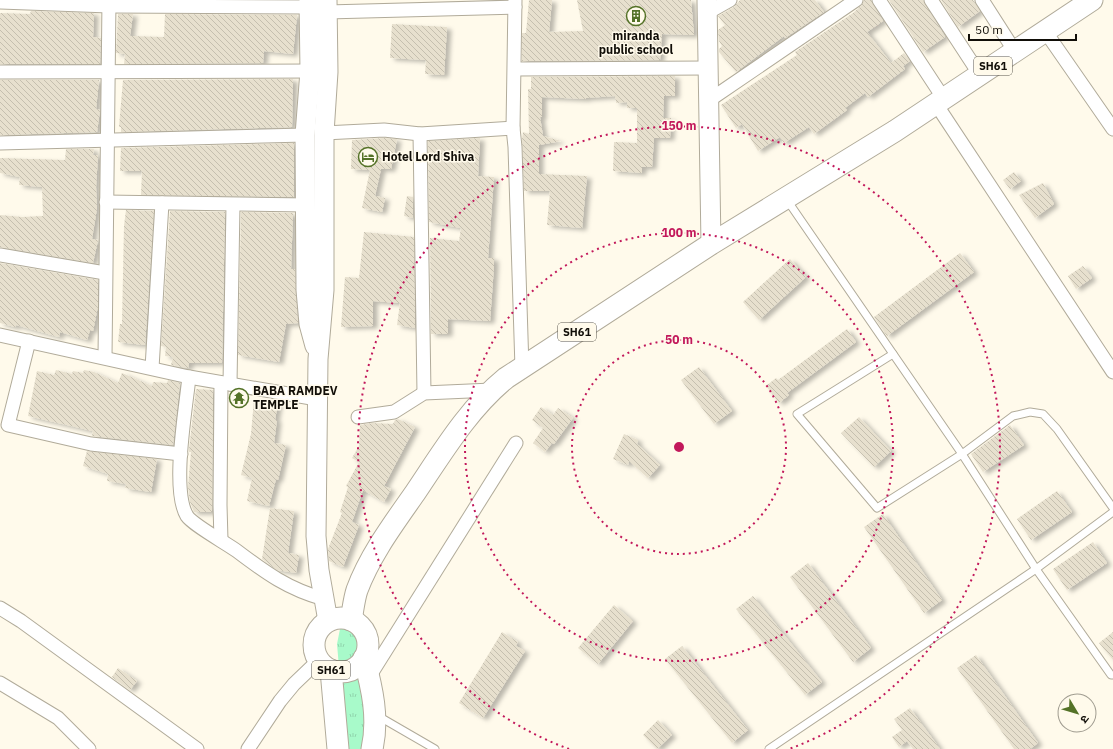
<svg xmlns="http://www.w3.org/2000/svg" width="1113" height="749" viewBox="0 0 1113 749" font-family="'IBM Plex Sans','Noto Sans Devanagari',sans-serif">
	<defs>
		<pattern id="grass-tufts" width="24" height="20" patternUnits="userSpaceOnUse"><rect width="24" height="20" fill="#a8faca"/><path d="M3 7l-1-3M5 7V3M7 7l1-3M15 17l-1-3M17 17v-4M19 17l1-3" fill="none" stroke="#90d5ac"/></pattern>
		<pattern id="building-back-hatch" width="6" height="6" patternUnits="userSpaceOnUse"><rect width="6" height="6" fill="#e7e0ce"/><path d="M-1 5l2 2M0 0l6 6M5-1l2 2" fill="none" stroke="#c5bfaf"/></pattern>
		<filter id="shadow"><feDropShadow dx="4.5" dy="2.5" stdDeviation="2" flood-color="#0004"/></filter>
	</defs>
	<rect width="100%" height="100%" fill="#fffaeb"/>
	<polygon fill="url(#grass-tufts)" points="349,618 359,635 359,656 369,749 346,749 337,644 340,629"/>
	<g fill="url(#building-back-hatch)" filter="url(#shadow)">
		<polygon points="529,0 552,0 549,32 583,31 577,0 691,0 694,35 662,34 660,60 522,61 522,33 526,33"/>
		<polygon points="740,0 815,0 824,12 785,38 784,36 736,72 719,52 719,49 722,46 719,41 718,30 725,25 718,16 734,7"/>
		<polygon points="864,0 871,0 883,21 867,32 891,63 904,53 910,61 903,66 905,69 868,97 865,93 845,108 847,110 814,134 809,127 784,143 780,137 758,151 742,124 736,128 721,105 797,55 795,52 853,13 861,6"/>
		<polygon points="889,0 923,0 945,37 923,52"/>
		<polygon points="941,0 973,0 980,11 958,27"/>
		<polygon points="31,11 94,13 93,37 101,38 100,64 0,64 0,13 30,14"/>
		<polygon points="118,14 133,14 130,36 164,37 165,14 297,15 293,54 264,51 263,63 124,64 125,54 116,53"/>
		<polygon points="392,24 447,27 444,75 425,74 426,60 390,58"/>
		<polygon points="675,76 675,96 664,96 663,118 671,118 670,138 654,138 652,167 642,167 642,173 613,171 614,142 637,143 637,108 627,108 627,102 616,103 615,96 586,98 586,99 542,97 542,117 540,117 543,136 561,141 539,145 539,174 587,176 582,228 547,225 550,191 524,191 522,139 523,132 529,134 528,89 531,89 531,77"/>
		<polygon points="293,79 292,127 121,132 121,127 119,127 123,80"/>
		<polygon points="0,80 99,80 96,109 100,110 97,132 0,135"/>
		<polygon points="384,138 397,139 391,169 381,169 375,196 385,198 382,212 362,208 370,170 351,169 352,140"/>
		<polygon points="480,138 478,176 494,177 488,258 494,258 494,266 490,321 448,319 448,334 431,334 430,238 459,241 461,228 429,222 428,141"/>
		<polygon points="294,143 294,197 141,195 142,171 120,171 121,148"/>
		<polygon points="66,149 94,149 93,155 98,155 96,187 97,208 92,239 98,240 93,263 0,247 0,215 22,217 43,216 42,187 19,185 20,177 0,173 0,158 65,160"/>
		<polygon points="1014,172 1021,181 1010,189 1003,180"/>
		<polygon points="1043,183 1054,204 1035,218 1019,195"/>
		<polygon points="407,196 413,197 413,218 404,216"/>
		<polygon points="126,210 154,211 145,345 118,342 120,324 122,324 124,226"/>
		<polygon points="170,211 225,212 222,363 189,363 188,368 171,365 173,357 165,356 166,347 161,346"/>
		<polygon points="241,212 293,213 291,269 295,269 298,323 286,324 279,362 238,355"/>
		<polygon points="364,232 414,237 415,328 397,325 400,303 373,301 373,326 341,327 345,277 359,278"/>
		<polygon points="960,253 974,272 887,336 874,317"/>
		<polygon points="790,259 806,277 759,320 743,302"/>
		<polygon points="0,263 98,280 98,306 93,331 90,330 87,340 60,332 59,337 16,325 15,327 0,323"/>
		<polygon points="1083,266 1092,278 1076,289 1068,276"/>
		<polygon points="847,329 856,342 787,393 789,395 779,403 766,386 776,378 778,380"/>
		<polygon points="699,367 732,411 714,424 681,380"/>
		<polygon points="56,370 72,374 73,371 83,373 84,370 94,372 118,383 122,373 152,386 153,382 167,383 168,380 180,383 173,445 92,436 93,431 28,416 37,371 54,375"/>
		<polygon points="196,389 213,390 212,512 194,512 190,502 188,487 191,452 189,452 189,449"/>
		<polygon points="254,400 278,403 275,420 277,420 274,443 286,445 278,480 276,479 269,506 247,501 252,478 241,475 251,434"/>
		<polygon points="541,407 553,415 558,408 573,418 554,444 552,443 545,452 533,443 543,428 532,420"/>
		<polygon points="859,417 891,451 874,467 841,433"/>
		<polygon points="398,419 415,427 384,486 391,489 384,502 363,490 352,522 359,525 343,567 329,561 328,549 342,513 340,512 348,487 346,486 359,462 352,458 359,446 360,425 372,423 393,424 395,420"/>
		<polygon points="1010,425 1024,445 983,472 971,454"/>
		<polygon points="624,434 638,440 637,444 660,465 648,478 629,461 628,465 613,459"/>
		<polygon points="87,451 157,459 151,492 125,488 126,484 107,481 108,474 83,466"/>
		<polygon points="1057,491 1072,512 1031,540 1017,519"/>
		<polygon points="270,508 294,511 288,553 299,555 296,573 277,570 262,559"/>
		<polygon points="883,514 942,600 924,613 864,527"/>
		<polygon points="1093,542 1107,563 1067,590 1053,569"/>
		<polygon points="808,563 871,648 853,662 790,577"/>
		<polygon points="753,596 822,682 805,695 736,609"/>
		<polygon points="614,605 633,621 598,664 578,648"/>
		<polygon points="502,632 518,642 516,646 525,651 483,718 459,703"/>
		<polygon points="1113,632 1113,660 1099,643"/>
		<polygon points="682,646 748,730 732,743 665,659"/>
		<polygon points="976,655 1038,743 1030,749 1014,749 957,668"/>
		<polygon points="118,668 137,681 130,690 112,677"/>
		<polygon points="910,708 940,749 913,749 907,741 899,747 892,737 902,730 894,719"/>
		<polygon points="658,720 672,735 657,749 643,735"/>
	</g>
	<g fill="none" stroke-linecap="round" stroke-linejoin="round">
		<g stroke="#b1ab9a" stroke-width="9">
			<g id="lane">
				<polyline points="787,200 962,454 1013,416 1030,412 1043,414 1057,429 1113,508"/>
				<polyline points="1113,512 1036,569 1111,675 1113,675"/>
				<polyline points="378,716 435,749"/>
				<polyline points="769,749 1036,569 962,454 877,508 797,414 893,354"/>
			</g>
		</g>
		<g stroke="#b1ab9a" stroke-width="15">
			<g id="street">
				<polyline points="515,0 513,128 515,147 522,368"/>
				<polyline points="879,0 944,99"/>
				<polyline points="931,0 980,75"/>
				<polyline points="982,0 1014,50"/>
				<polyline points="0,2 109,6 309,7"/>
				<polyline points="327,12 515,7"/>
				<polyline points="707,13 730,0"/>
				<polyline points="1045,31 1113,129"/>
				<polyline points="515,69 708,68"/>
				<polyline points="0,72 310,71"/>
				<polyline points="708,101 856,0"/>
				<polyline points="936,104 1113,372"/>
				<polyline points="324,133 384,130 420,134 513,128"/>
				<polyline points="420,134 424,393"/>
				<polyline points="0,143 305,135"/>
				<polyline points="106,202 307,205"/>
				<polyline points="0,255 105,273"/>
				<polyline points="0,335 189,377 317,399"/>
				<polyline points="29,341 8,425 91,444 181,454"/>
				<polyline points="105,357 109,0"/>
				<polyline points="152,368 162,203"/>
				<path d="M189 377C186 408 171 490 187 516 193 525 226 543 237 551 266 573 288 589 324 599"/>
				<polyline points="221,383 220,505 221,540"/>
				<polyline points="230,384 233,205"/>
				<polyline points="358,417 394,412 424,393 492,390"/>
				<polyline points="0,608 21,621 197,749"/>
				<polyline points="369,677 516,443"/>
				<polyline points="0,683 58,718 89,749"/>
				<polyline points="248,749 280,701 294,684 318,661"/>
			</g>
		</g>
		<g stroke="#b1ab9a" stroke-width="21">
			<g id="secondary">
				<polyline points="309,0 310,71 305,135 306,290 309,324 315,346"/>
				<polyline points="327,0 328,72 324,133 324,290 318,359 316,536 319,570 328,621"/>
				<polyline points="707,0 711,244"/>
			</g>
		</g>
		<g stroke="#b1ab9a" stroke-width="23">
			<g id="primary">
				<circle cx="341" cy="645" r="27"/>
				<path d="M351 620C353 610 354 599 357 590 370 555 394 523 415 493 442 453 468 409 506 378L711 244 895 131 1092 0"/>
				<path d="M364 658C372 688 379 718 372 749"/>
				<polyline points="331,670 338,749"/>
			</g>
		</g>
		<use href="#lane" stroke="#fff" stroke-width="7"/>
		<use href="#street" stroke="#fff" stroke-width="13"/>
		<use href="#secondary" stroke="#fff" stroke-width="19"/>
		<use href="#primary" stroke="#fff" stroke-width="21"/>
	</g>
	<g fill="none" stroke="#c2185b" stroke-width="2" stroke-dasharray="2 4">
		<circle cx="679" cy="447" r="107"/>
		<circle cx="679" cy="447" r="214"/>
		<path d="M569 749A321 321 0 1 1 789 749"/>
	</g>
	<defs>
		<g id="building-ring" transform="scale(1)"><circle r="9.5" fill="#fffaeb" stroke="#547227" stroke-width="1.5"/><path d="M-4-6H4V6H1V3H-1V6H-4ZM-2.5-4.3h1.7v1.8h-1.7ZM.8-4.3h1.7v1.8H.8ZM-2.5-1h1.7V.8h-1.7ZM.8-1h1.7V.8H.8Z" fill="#547227"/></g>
		<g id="hotel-ring" transform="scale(1)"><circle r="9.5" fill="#fffaeb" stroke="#547227" stroke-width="1.5"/><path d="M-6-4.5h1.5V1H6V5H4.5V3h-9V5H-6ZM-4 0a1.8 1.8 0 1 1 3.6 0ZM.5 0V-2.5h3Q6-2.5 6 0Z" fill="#547227"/></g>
		<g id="temple-ring" transform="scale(1)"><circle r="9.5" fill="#fffaeb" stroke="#547227" stroke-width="1.5"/><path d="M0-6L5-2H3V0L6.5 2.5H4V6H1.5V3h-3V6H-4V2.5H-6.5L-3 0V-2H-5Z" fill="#547227"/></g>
	</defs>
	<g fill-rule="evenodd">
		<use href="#building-ring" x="636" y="16"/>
		<use href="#hotel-ring" x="368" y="157"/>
		<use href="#temple-ring" x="239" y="398"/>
	</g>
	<g text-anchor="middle" stroke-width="3" stroke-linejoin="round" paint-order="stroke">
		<g fill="#fffaeb" stroke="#58554c" stroke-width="1">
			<rect x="974" y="57" width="38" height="18" rx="3"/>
			<rect x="558" y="323" width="38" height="18" rx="3"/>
			<rect x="312" y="661" width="38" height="18" rx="3"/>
		</g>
		<g font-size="11" font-weight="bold" fill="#110e08">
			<text x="993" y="70">SH61</text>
			<text x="577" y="336">SH61</text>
			<text x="331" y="674">SH61</text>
		</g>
		<g font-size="12" font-weight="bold" fill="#110e08" stroke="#fffaeb" text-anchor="start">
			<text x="636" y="40" text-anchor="middle">miranda<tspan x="636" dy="14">public school</tspan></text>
			<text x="382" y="161">Hotel Lord Shiva</text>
			<text x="253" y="395">BABA RAMDEV<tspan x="253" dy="14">TEMPLE</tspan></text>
		</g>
	</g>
	<circle cx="679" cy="447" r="6" fill="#c2185b" stroke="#fffaeb" stroke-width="2"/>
	<g font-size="12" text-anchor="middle" font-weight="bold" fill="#c2185b" stroke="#fffaeb" stroke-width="3" stroke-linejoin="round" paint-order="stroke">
		<text x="679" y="130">150 m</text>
		<text x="679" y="237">100 m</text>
		<text x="679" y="344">50 m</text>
	</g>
	<g transform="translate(1077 713) rotate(128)"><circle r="19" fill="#fffaeb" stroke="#a09c90"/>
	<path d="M0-3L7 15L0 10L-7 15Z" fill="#547227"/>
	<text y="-6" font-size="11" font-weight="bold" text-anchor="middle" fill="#110e08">उ</text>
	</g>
	<path d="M969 34v6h107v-6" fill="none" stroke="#110e08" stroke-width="2"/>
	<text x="975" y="34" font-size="12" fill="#110e08" stroke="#fffaeb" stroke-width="3" paint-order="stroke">50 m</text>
</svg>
